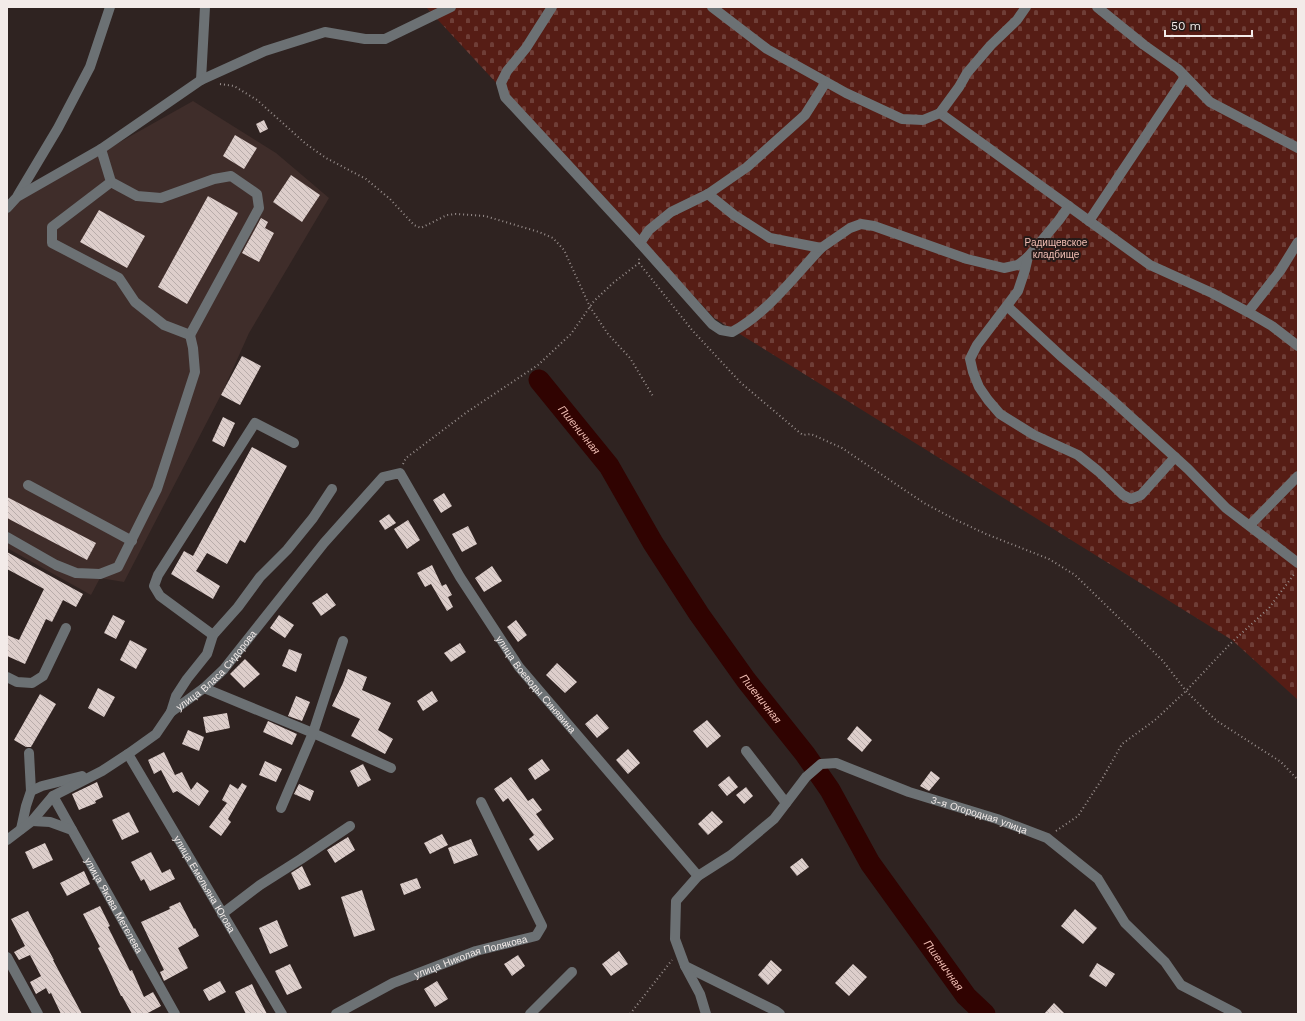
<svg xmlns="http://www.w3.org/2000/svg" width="1305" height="1021" viewBox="0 0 1305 1021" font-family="'Work Sans',sans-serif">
	<defs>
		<pattern id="cemetery-stones" width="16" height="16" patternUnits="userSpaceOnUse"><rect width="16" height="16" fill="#561d15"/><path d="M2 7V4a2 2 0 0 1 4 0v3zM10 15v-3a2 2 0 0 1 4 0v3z" fill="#6f3e37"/></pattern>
		<pattern id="building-back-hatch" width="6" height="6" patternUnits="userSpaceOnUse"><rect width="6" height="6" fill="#ddcecb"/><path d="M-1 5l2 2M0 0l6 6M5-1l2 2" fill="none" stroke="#b8acaa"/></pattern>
	</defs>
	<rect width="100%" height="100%" fill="#2f2321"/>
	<polygon fill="#3f2d2a" points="193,101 276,153 329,198 249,333 223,391 124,582 100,578 91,595 7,548 7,213 15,201"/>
	<polygon fill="url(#cemetery-stones)" points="426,7 1298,7 1298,700 1232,640 714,318"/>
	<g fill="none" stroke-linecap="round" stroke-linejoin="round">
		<path stroke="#300301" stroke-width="21" id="s1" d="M539 380 609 466 653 543 699 614 746 680 805 754 830 790 870 863 966 996 985 1014"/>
	</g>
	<g fill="url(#building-back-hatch)">
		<polygon points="264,120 268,129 260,133 256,124"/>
		<polygon points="235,135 257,148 244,169 223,156"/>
		<polygon points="291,175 320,195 302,222 273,202"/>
		<polygon points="208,196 238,213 187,304 158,287"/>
		<polygon points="99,210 145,236 127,268 80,242"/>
		<polygon points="261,218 268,222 265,228 274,233 259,262 242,253"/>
		<polygon points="242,356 261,366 240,405 221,395"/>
		<polygon points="223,417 235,423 224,447 212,441"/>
		<polygon points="252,447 287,466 245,543 240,540 227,564 207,553 196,571 220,586 213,599 171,574 184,551 193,556"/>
		<polygon points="444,493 452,506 441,513 433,500"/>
		<polygon points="7,497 96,543 87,560 7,518"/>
		<polygon points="389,514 396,523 385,530 379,521"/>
		<polygon points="408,520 420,540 407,549 394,529"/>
		<polygon points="468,526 477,544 462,552 452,534"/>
		<polygon points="7,552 83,594 76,607 63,600 52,622 46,619 25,664 7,656 7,635 19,640 44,589 7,569"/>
		<polygon points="432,565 442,586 446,584 452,595 448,597 453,607 447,611 431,584 425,587 417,573"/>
		<polygon points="492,566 502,581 484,592 475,578"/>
		<polygon points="327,593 336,605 321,616 312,603"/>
		<polygon points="113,615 125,621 116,639 104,633"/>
		<polygon points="279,615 294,625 285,638 270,628"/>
		<polygon points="516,620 527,635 518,642 507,627"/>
		<polygon points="130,640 147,649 136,669 120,660"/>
		<polygon points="460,643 466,652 451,662 444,653"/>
		<polygon points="289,649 302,654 296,672 282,666"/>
		<polygon points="245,659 260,674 244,688 230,674"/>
		<polygon points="557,663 577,682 565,693 546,675"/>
		<polygon points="348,669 367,677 362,690 391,703 378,730 393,739 385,754 351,736 360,719 332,706 343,683"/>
		<polygon points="98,688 115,697 104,717 88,708"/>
		<polygon points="432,691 438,701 423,711 417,701"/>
		<polygon points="40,694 56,704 31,747 26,747 14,740"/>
		<polygon points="296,696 310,702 302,721 288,716"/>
		<polygon points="227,713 230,728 206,733 203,717"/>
		<polygon points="597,714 609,728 597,738 585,724"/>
		<polygon points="707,720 721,736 707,748 693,731"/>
		<polygon points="268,721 297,734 292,745 263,732"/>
		<polygon points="857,726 872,740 862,752 847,739"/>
		<polygon points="188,730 204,737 199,751 182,744"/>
		<polygon points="628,749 640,763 628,774 616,760"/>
		<polygon points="164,752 175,775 182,772 191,790 197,782 209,791 199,806 177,791 173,793 161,770 154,774 148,760"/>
		<polygon points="542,759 550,770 535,780 528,769"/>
		<polygon points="265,761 282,769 276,782 259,775"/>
		<polygon points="363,764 371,780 358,787 350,771"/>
		<polygon points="931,771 940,778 929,791 920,786"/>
		<polygon points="729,776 738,787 727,796 718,785"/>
		<polygon points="511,777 528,801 533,798 542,810 536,814 554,839 538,851 529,839 534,835 508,798 503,802 494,789"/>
		<polygon points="97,782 103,797 95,801 96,803 79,810 72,794"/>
		<polygon points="242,783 247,786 228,819 231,822 221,836 209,827 227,803 222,800 230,784 238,789"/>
		<polygon points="299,784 314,791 310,801 294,794"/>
		<polygon points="746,787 753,796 744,804 736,795"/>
		<polygon points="712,811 723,822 708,835 698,824"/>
		<polygon points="129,812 139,832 122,840 112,820"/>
		<polygon points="442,834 448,845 430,854 424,843"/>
		<polygon points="348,837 355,850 335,863 327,850"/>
		<polygon points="471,839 478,855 454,864 448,848"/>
		<polygon points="45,843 53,860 33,869 25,852"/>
		<polygon points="151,852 162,873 170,869 175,879 150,891 144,879 141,881 131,862"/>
		<polygon points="802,858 809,867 797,876 790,867"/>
		<polygon points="302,866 311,885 299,890 291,873"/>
		<polygon points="84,871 90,884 67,896 60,883"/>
		<polygon points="417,878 421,888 404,895 400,884"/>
		<polygon points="362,890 375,930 354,937 341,897"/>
		<polygon points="180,902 194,929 195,928 199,936 178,948 188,968 164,981 160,972 164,970 141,922 170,909 169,907"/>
		<polygon points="100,906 110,926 108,927 130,971 132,970 144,997 153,992 161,1006 146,1014 132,1014 122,996 121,996 108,968 98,948 100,947 83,914"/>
		<polygon points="1075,909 1097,928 1083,944 1061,926"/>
		<polygon points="28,911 42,938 54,960 53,960 82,1014 61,1014 51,993 49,994 46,988 36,994 30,982 41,976 30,955 19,960 14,952 25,946 11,919"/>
		<polygon points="277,920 288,946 270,954 259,928"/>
		<polygon points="619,951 628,964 611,976 602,964"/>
		<polygon points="518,955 525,966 512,976 504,964"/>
		<polygon points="771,960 782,970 768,985 758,975"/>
		<polygon points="1097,963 1115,974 1106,987 1089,976"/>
		<polygon points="290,964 302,988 287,995 275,971"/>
		<polygon points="853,964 867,977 849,996 835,983"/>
		<polygon points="220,981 226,992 209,1001 203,990"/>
		<polygon points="437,981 448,999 435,1007 424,989"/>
		<polygon points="252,984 257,995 267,1014 246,1014 235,992"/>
		<polygon points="1054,1003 1065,1014 1044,1014"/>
	</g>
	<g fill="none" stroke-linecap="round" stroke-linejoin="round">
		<g stroke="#988e8c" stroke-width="2" stroke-dasharray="1 3" stroke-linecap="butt">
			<polyline points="220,84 234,86 257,100 306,144 326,158 366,179 390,199 414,225 421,228 447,215 456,214 485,216 539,232 553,238 564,250 590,307 608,334 630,358 654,398"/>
			<polyline points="639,263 692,330 741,383 799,432 803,435 811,434 842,448 924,503 954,519 986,534 1049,559 1075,575 1163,661 1186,691 1204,709 1217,721 1281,762 1298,780"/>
			<polyline points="403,464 406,458 467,412 538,365 571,334 594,301 613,283 639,263 639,258"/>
			<polyline points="1056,831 1078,816 1102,779 1122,744 1155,720 1186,691 1230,644 1269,608 1295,573"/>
			<polyline points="630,1014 672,960"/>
		</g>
		<g stroke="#6c7174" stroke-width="10">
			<path d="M552 7 526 48 507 71 501 83 505 97 640 243 712 324 721 330 732 332C767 313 793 278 821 248"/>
			<polyline points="712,7 767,49 846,93 902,119 923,120 940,113 1150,265 1212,293 1248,312 1272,326 1298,346"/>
			<polyline points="1097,7 1144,45 1178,69 1210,102 1298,148"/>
			<polyline points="201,80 205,7"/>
			<polyline points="940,113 959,87 967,73 991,45 1017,20 1026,7"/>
			<polyline points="101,149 111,182 52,227 52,243 119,278 135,302 164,325 190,335 259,208 257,194 231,176 214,179 161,198 137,196 111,182"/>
			<polyline points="708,194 734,215 770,238 821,248 850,228 861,224 874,226 967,259 1004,268 1018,265 1028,257"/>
			<polyline points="18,195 58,128 90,67 110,7"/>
			<polyline points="1069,206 1059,220 1028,257 1025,270 1018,291 977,345 970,359 973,372 979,387 988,400 1000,414 1034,435 1078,455 1098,471 1123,495 1131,499 1141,495 1175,457"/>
			<polyline points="7,208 17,197 101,149 201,80 265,51 325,32 365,39 385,39 451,7"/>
			<polyline points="1089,221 1185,77"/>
			<polyline points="640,243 649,230 671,212 708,194 747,167 805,115 826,82"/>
			<polyline points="1007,306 1063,358 1110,398 1188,469 1226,508 1298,563"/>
			<polyline points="1248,312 1280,271 1298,242"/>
			<polyline points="28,485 132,541"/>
			<polyline points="1250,525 1298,476"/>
			<polyline points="7,537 56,565 76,573 100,574 118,567 157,489 195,372 193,348 190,335"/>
			<polyline points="213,635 238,607 260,577 287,550 313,518 332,489"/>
			<polyline points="7,677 17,682 32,683 43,676 66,628"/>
			<polyline points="204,688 313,733 391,768"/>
			<polyline points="171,712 176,696 187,679 207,654 213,635 160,596 154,586 158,575 255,423 294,443"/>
			<polyline points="746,751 786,803"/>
			<polyline points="29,753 31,791"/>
			<path id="s2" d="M128 754 282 1014"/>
			<path id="s3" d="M53 796 175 1014"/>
			<polyline points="281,808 313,733 343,641"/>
			<polyline points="32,821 50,822 72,830"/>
			<polyline points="21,829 26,806 31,791 42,786 82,776"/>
			<path id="s4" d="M7 840 32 821 53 796 102 771 128 754 156 734 171 712 204 688 224 669 324 543 383 477 400 473 460 577 519 667 698 876"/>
			<polyline points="222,914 260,885 301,859 350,826"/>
			<polyline points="7,957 38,1014"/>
			<polyline points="685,966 776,1011 780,1014"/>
			<path id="s5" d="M336 1014 393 983 476 951 536 936 542 926 481 802"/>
			<polyline points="530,1014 572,972"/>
			<path id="s6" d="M706 1014 700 994 685 966 675 939 676 901 698 876 731 855 774 819 806 777 821 764 836 763 909 792 997 819 1047 838 1098 879 1125 923 1165 962 1181 985 1237 1014"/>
		</g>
	</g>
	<g text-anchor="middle" stroke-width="4" stroke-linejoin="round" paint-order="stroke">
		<g font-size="10" fill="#f0bdb3" stroke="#251a18">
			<text x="1056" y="246">Радищевское<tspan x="1056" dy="12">кладбище</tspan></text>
		</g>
		<g font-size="10" fill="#f3ebe9" stroke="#251a18">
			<text dy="4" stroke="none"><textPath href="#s4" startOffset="273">улица Власа Сидорова</textPath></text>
			<text dy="4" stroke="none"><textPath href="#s4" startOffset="798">улица Воеводы Синявина</textPath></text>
			<text dy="4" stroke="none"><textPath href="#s6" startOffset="488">3-я Огородная улица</textPath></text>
			<text dy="4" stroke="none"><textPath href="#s2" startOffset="151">улица Емельяна Югова</textPath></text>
			<text dy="4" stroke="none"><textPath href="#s3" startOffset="125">улица Якова Метелева</textPath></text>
			<text dy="4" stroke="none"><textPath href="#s5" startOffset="147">улица Николая Полякова</textPath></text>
		</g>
		<g font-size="11" font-style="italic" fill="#f0bdb3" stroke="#251a18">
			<text dy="4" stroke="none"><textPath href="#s1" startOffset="64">Пшеничная</textPath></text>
			<text dy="4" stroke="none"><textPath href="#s1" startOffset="389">Пшеничная</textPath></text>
			<text dy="4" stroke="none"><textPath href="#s1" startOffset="713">Пшеничная</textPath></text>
		</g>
	</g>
	<rect width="1305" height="1021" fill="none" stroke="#f3ebe9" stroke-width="16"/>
	<path d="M1165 30v6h87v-6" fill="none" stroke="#f3ebe9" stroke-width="2"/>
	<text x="1171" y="30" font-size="12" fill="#f3ebe9" stroke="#251a18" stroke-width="3" paint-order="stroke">50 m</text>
</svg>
